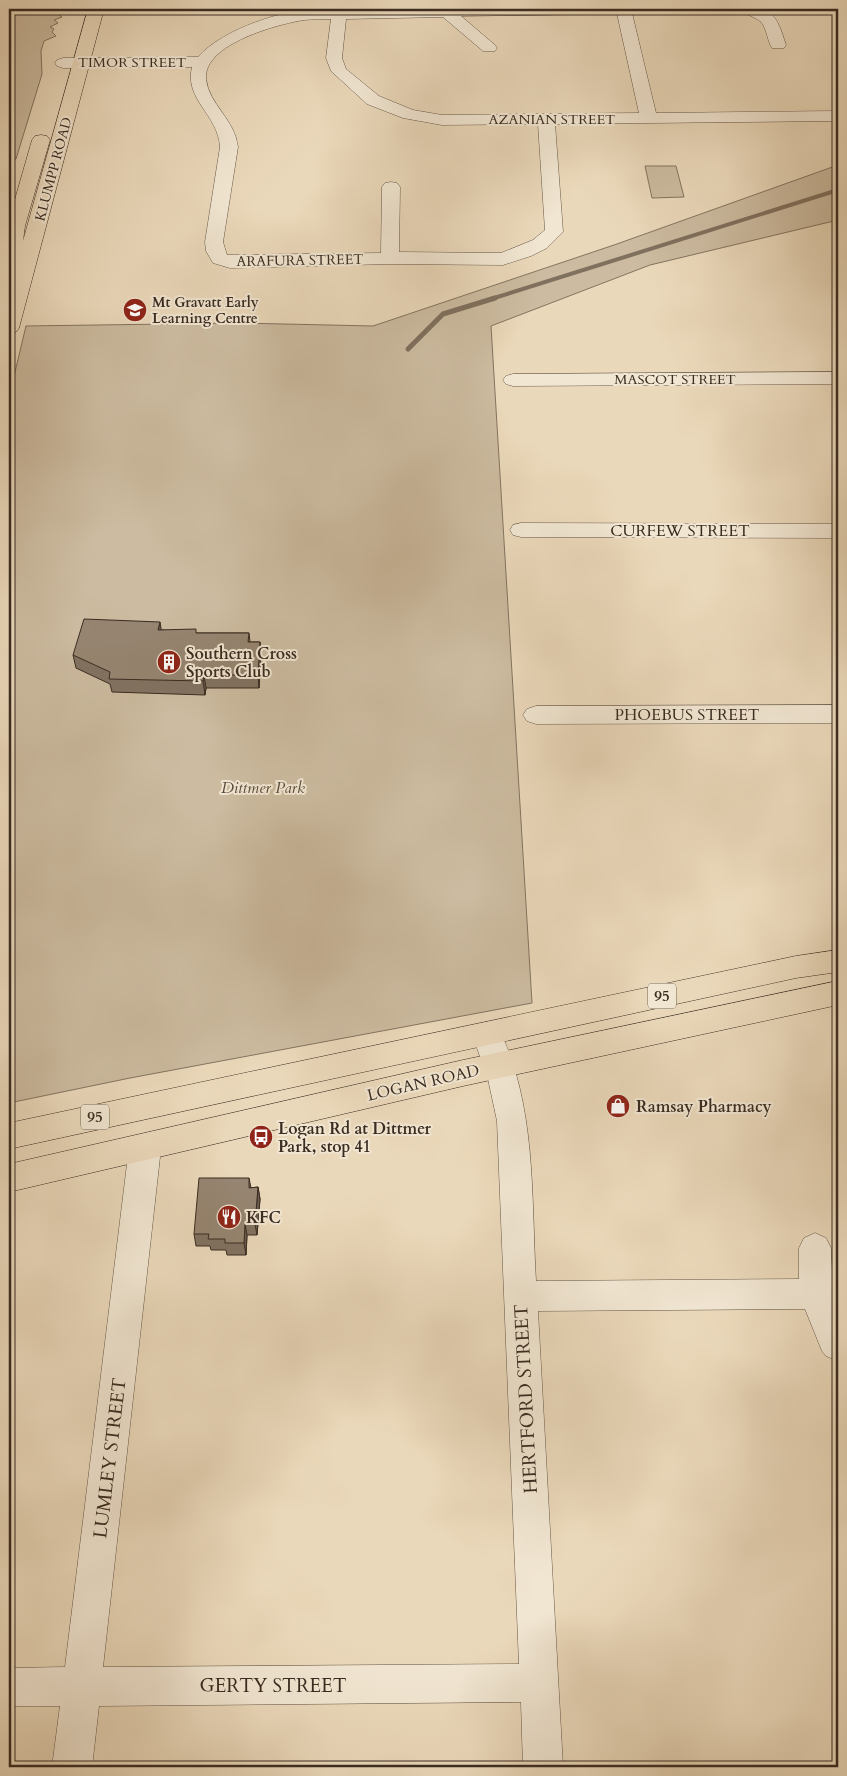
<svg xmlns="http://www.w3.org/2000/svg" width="847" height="1776" viewBox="0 0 847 1776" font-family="Cardo,serif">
	<rect width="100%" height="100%" fill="#ead8ba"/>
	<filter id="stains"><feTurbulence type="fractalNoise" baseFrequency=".004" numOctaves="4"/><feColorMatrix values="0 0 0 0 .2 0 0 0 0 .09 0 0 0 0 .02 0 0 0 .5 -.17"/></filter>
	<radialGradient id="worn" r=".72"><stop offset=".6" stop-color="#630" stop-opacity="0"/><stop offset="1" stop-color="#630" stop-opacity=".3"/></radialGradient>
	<g fill="#ccbba0" stroke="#837460">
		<polygon points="9,9 64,9 62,13 59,15 62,17 54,20 58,23 50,27 54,29 52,32 56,36 44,41 41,51 42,74 16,159 9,159"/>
		<polygon points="838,165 838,220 650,265 491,326 532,1003 130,1078 9,1103 9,397 26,326 239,323 373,326 614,245"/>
		<polygon points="645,166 676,166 684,197 652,198"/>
	</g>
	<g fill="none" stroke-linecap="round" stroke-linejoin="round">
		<polyline stroke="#80705e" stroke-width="4" points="491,299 838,190"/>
		<polyline stroke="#80705e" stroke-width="5" points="408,349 443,314 495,298"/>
		<g stroke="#665747" stroke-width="1">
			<g id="minor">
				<path d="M338 9H611L608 12 603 14 461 16 495 45 497 48 495 51H483L443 17 346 19 342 58 346 69 379 96 413 110 442 115 639 113 616 9H631L656 113 838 111V121L555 124 563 232 547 248 531 256 503 265 390 264 230 268 213 263 206 251 205 242 220 147C218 114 184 100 192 67L63 68 57 66 55 63 57 60 63 58 198 57C220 32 273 13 306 10 317 9 328 11 338 9ZM331 19 326 58 331 71 367 104 403 118 442 125 538 124 545 230 533 240 501 253 399 252 400 187 397 183 391 182 385 183 382 187 381 253 227 255 223 242 238 147C235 119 209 105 206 79 203 44 278 24 304 20 313 19 322 19 331 19Z"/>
				<path d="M741 9C774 9 776 14 786 45L784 48H772C767 40 767 29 761 22 755 16 745 16 741 9Z"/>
				<polygon points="838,372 838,384 513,386 506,384 503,380 506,376 513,374"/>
				<polygon points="521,523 838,524 838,538 521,537 513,535 510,530 513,525"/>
				<polygon points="838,705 838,723 536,724 527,721 523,715 527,709 536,706"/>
				<path d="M487 1022 497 1025C537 1104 531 1195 536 1281L799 1279V1248L804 1238 815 1233 826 1238 831 1248 833 1294 838 1308V1361L826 1356 822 1351 805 1309 538 1311 563 1767H523L521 1702 99 1706 92 1767H52L60 1706H9V1668L65 1667 129 1148 134 1138 145 1135 156 1138 161 1148 103 1667 519 1664 497 1121 488 1079 472 1034 477 1025Z"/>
			</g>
		</g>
		<g stroke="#3a2c21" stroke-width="1">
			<g id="major">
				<polygon points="88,9 104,9 19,328 16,332 9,334 9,294 15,273 9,273 9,220 32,140 35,136 41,135 47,136 50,140 25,226 23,241"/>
				<polygon points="838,950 838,972 796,978 9,1149 9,1123 796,956"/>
				<polygon points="838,981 838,1005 463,1086 9,1192 9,1164 463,1060"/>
			</g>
		</g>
		<use href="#minor" fill="#f1e6d2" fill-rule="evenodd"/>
		<use href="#major" fill="#ead8ba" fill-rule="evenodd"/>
	</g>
	<g fill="#817261" stroke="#3a2c21">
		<polygon points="162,630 197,633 249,633 250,642 260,642 261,655 259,688 206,688 205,695 112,692 110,684 76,668 73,655"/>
		<polygon points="249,1178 251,1188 258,1187 260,1199 257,1235 247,1235 246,1255 227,1255 226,1250 211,1250 210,1246 196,1246 194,1234"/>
	</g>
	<g fill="#695d4f" stroke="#3a2c21">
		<polygon points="11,82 13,92 9,105 9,88"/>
		<polygon points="160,622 162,635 158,630"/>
		<polygon points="260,642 261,655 259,688 258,675"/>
		<polygon points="204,675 206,688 205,695 203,681"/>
		<polygon points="258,1187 260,1199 257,1235 255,1224"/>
		<polygon points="245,1224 247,1235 246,1255 244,1243"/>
	</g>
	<g fill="#968571" stroke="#3a2c21">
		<polygon points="84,619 160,622 158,630 196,629 196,633 249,633 248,642 260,642 258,675 204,675 203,681 109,679 110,672 73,655"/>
		<polygon points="199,1178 249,1178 249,1188 258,1187 255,1224 245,1224 244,1243 225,1243 225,1239 208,1239 209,1234 194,1234"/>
	</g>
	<defs>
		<g id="school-disc" transform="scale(1.25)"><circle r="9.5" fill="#8f2418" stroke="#f1e6d2"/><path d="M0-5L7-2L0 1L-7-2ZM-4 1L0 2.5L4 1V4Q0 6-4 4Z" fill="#fff"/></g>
		<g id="building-disc" transform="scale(1.25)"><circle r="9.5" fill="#8f2418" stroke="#f1e6d2"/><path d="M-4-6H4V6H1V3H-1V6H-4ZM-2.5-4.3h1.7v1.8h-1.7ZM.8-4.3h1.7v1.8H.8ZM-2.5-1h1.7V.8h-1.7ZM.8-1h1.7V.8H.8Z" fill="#fff"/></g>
		<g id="shop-disc" transform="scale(1.25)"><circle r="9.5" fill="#8f2418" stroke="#f1e6d2"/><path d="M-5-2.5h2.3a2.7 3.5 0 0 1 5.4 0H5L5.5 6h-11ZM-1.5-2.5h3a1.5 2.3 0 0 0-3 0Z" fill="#fff"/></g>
		<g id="bus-disc" transform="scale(1.25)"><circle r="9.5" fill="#8f2418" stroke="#f1e6d2"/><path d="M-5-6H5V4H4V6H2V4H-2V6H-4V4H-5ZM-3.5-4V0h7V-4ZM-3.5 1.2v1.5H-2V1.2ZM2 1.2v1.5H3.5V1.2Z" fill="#fff"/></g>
		<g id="restaurant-disc" transform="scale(1.25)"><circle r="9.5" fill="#8f2418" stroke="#f1e6d2"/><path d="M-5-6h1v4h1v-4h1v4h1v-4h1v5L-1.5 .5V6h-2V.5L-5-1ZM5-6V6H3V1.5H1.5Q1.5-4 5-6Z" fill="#fff"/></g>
	</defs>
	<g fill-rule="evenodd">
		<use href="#school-disc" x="135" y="310"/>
		<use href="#building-disc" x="169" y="662"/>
		<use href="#shop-disc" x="618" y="1106"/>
		<use href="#bus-disc" x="261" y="1137"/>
		<use href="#restaurant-disc" x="229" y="1217"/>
	</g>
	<g text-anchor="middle" stroke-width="4" stroke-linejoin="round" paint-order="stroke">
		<g font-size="14" fill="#3a2c21" stroke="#f1e6d2">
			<text x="132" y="67">TIMOR STREET</text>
			<text x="552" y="124">AZANIAN STREET</text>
			<text transform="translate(53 169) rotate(-75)" y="5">KLUMPP ROAD</text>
			<text transform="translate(300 260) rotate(-1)" y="5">ARAFURA STREET</text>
			<text x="675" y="384">MASCOT STREET</text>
		</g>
		<g font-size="14" font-weight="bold" fill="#3a2c21" stroke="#f1e6d2" text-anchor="start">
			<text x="152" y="307">Mt Gravatt Early<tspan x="152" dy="16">Learning Centre</tspan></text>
		</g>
		<g fill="#f1e6d2" stroke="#716456" stroke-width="1">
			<rect x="648" y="983.5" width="28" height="25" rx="4"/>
			<rect x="81" y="1104.5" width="28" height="25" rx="4"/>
		</g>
		<g font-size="15" font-weight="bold" fill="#3a2c21">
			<text x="662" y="1001">95</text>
			<text x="95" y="1122">95</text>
		</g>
		<g font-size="16" fill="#3a2c21" stroke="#f1e6d2">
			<text x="680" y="536">CURFEW STREET</text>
			<text x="687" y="720">PHOEBUS STREET</text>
			<text transform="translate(423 1082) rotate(-13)" y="6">LOGAN ROAD</text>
		</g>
		<g font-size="16" font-weight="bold" fill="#3a2c21" stroke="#f1e6d2" text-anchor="start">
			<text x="186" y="659">Southern Cross<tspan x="186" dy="18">Sports Club</tspan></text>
			<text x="636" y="1112">Ramsay Pharmacy</text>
			<text x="278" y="1134">Logan Rd at Dittmer<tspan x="278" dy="18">Park, stop 41</tspan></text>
			<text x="246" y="1223">KFC</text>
		</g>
		<g font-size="16" font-style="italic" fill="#57493a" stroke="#f1e6d2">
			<text x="263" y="793">Dittmer Park</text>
		</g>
		<g font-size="19" fill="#3a2c21" stroke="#f1e6d2">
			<text transform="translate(525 1399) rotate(-93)" y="7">HERTFORD STREET</text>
			<text transform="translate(109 1458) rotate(-83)" y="7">LUMLEY STREET</text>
			<text x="273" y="1692">GERTY STREET</text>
		</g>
	</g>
	<rect width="847" height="1776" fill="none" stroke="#ead8ba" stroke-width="30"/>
	<rect x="10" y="10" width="827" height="1756" fill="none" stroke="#3a2c21" stroke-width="2.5"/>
	<rect x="15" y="15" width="817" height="1746" fill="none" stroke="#3a2c21"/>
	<rect width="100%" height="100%" filter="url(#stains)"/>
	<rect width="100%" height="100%" fill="url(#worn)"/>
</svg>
